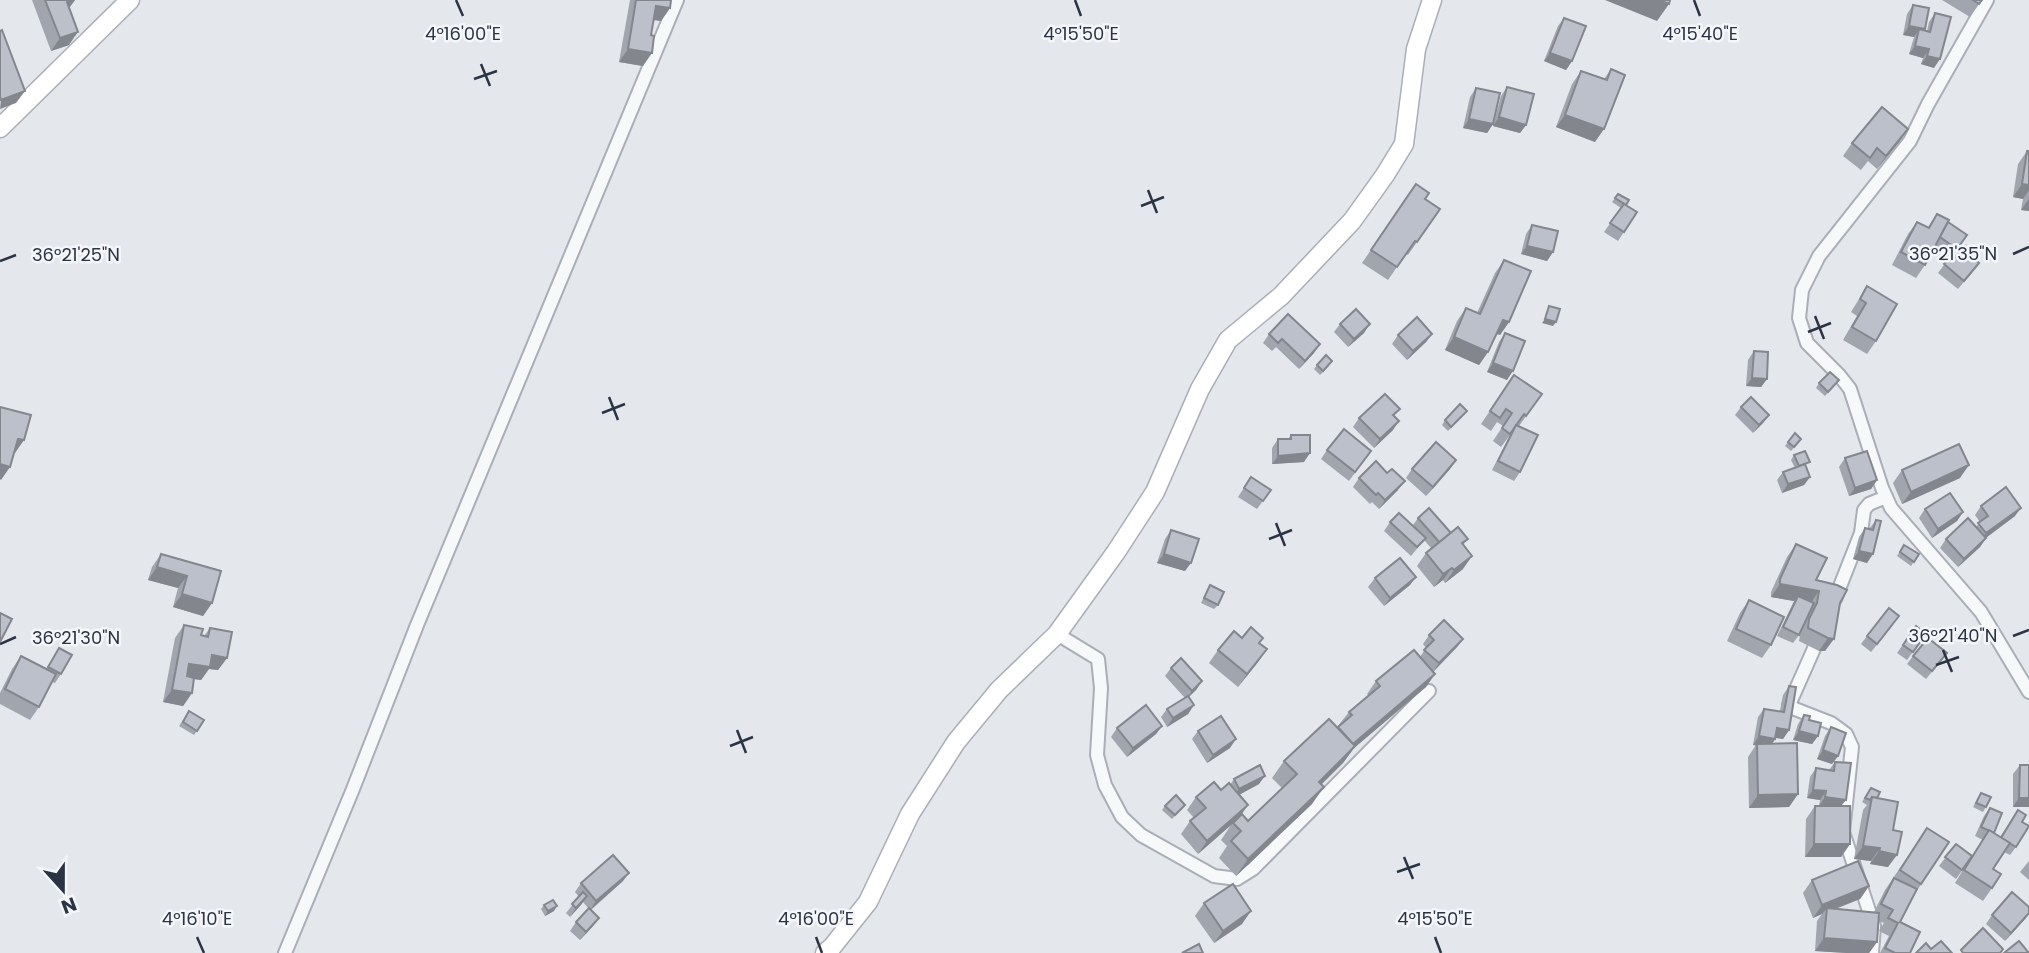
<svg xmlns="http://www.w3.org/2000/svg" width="2029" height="953" viewBox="0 0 2029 953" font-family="Poppins,sans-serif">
	<rect width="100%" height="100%" fill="#e4e7ec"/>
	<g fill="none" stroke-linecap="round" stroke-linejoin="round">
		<g stroke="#a9aeb7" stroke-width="16">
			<g id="street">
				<polyline points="1987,0 1928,104 1910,141 1819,256 1802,290 1799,318 1807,343 1839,375 1850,389 1882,488 1891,508 1981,612 2029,692"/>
				<polyline points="1835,599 1861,533 1864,510 1869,504 1886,497"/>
				<polyline points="1057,634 1098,659 1101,688 1097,755 1105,785 1122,817 1141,835 1214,876 1237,879 1253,869 1429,691"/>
				<polyline points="1820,635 1789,705 1795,709 1831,723 1846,734 1852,747 1843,832 1874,926 1872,953"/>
				<polyline points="285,953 353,789 417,625 677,0"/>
			</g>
		</g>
		<g stroke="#a9aeb7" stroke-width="21">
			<g id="secondary">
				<polyline points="0,128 130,0"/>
				<polyline points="825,953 832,947 868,902 910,814 956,742 999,690 1057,634 1116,552 1155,492 1200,389 1228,340 1281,296 1352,221 1385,175 1404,144 1416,49 1432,0"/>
			</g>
		</g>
		<use href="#street" stroke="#f7f8fa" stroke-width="12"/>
		<use href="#secondary" stroke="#fff" stroke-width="18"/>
	</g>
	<g fill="#a1a5ae">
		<polygon points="32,0 75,0 69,8 69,45 51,51"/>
		<polygon points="630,0 671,0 670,8 661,21 654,20 643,66 619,62"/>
		<polygon points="1942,0 1982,0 1970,17"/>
		<polygon points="1913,5 1925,29 1924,31 1927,31 1929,22 1935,13 1934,68 1921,64 1923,58 1909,54 1914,37 1903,35 1907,14"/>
		<polygon points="1564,18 1572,61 1566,70 1544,61 1558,26"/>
		<polygon points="1611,69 1595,142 1556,127 1572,84 1581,71 1604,79"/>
		<polygon points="1507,87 1526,125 1520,133 1493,126 1501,96"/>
		<polygon points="1476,88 1493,124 1487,133 1463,128 1470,97"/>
		<polygon points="1908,129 1899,142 1877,169 1868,161 1861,170 1843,156 1852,143"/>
		<polygon points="2027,151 2029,151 2029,211 2021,210 2023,199 2013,197 2018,164"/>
		<polygon points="1416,184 1425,199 1440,209 1408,255 1406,254 1388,280 1362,263"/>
		<polygon points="1618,194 1626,205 1637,212 1618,241 1604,232 1621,208 1612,202"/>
		<polygon points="1937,214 1948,222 1957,249 1953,255 1956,257 1970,254 1973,271 1958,289 1938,273 1950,257 1935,247 1925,265 1916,278 1892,265 1908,234 1917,222 1928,227"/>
		<polygon points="1532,225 1553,252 1547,261 1521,254 1526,234"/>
		<polygon points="1504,260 1509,322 1500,335 1496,334 1488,352 1479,365 1445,350 1457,321 1466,308 1477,313 1495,273"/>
		<polygon points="1867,286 1876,341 1867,354 1843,340 1857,316 1851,312"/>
		<polygon points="1288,314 1314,353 1299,369 1276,347 1272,351 1263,343 1269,334"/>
		<polygon points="1340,324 1364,333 1348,347 1334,332"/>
		<polygon points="1505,333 1507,380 1487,372 1499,342"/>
		<polygon points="1432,334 1426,342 1407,360 1392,344 1398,335"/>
		<polygon points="1754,351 1767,379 1761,387 1746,386 1748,360"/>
		<polygon points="1317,365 1329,366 1320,375 1314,369"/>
		<polygon points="1514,375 1542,394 1519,426 1520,472 1514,481 1492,470 1510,435 1501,447 1493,441 1503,426 1497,422 1491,431 1481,424"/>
		<polygon points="1819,383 1836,384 1825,396 1816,388"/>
		<polygon points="1741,407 1769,415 1763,423 1753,433 1735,415"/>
		<polygon points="1400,409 1394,416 1393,430 1374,448 1353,427 1359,418"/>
		<polygon points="1467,411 1448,431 1442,425 1445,420"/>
		<polygon points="1795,433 1801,439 1791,451 1785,446"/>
		<polygon points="1291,435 1304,462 1272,464 1272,448 1278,439 1288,439"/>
		<polygon points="1327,450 1371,451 1349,481 1321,459"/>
		<polygon points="1794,455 1806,467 1810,477 1804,485 1782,493 1777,480 1783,472 1795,468 1791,460"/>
		<polygon points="1845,458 1877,480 1871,489 1849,496 1839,467"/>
		<polygon points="1412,469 1450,469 1426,496 1406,478"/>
		<polygon points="1902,470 1960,478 1902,504 1893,483"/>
		<polygon points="1251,477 1271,490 1257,509 1238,497"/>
		<polygon points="1359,478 1398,490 1379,509 1372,502 1370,504 1353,487"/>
		<polygon points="1981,506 2015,516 1986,538 1980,547 1958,567 1940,548 1946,539 1976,527 1980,522 1975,515"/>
		<polygon points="1925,509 1963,512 1957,521 1932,538 1919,518"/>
		<polygon points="1418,518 1451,533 1468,539 1463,545 1463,569 1445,583 1443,580 1434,587 1417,566 1426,553 1432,549 1424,540 1411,556 1384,531 1390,522 1413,525"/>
		<polygon points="1876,520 1867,563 1853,559 1859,537 1865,528 1869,529"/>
		<polygon points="1171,530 1185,571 1157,563 1165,539"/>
		<polygon points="1796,544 1816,580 1840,603 1825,651 1819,651 1799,641 1800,634 1793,643 1777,636 1794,601 1771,597 1771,592 1787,557"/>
		<polygon points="1904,545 1919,554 1911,566 1897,556"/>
		<polygon points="161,554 221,571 212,603 203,616 173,607 178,588 148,580 152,567"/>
		<polygon points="1375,578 1410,585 1384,606 1368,587"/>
		<polygon points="1210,585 1218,605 1214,609 1201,603"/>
		<polygon points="1749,600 1771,645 1762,658 1727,641 1740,613"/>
		<polygon points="184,625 204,636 210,628 227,658 218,670 209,669 201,680 194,679 192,693 183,706 163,702 175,638"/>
		<polygon points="1893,625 1871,652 1861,644 1867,636"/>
		<polygon points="1916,626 1926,634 1907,660 1897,653"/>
		<polygon points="1429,635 1463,639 1457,647 1433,672 1435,674 1426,687 1354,748 1343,763 1321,784 1312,804 1236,876 1219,858 1227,846 1221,840 1231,825 1198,854 1181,834 1190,821 1194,818 1187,810 1196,797 1221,790 1230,785 1234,779 1259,784 1239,795 1242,814 1248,821 1282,788 1272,778 1284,761 1337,727 1349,712 1369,696 1367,694 1376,681 1420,657 1426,648 1423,644"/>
		<polygon points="1242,638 1260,643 1258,662 1238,687 1209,663 1218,650"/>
		<polygon points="59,648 61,674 55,683 52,682 39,707 30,720 0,704 0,693 12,669 21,656 46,669"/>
		<polygon points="1913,656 1940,662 1926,679 1907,664"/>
		<polygon points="1171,668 1202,681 1196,690 1189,697 1194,705 1188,714 1167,727 1161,717 1167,709 1185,698 1165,676"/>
		<polygon points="1789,686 1789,730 1783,739 1776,738 1772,744 1798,794 1789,807 1749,808 1748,757 1756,745 1753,745 1758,717 1764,709 1780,711 1783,695"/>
		<polygon points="189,711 204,720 194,735 179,726"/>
		<polygon points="1804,715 1809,720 1818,736 1812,744 1793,740 1798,724"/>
		<polygon points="1162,726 1156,734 1127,757 1111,737 1117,728"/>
		<polygon points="1831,727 1838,756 1832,764 1817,759 1825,736"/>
		<polygon points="1198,731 1230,748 1207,763 1192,739"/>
		<polygon points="1835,762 1846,800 1841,806 1850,844 1841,857 1805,857 1806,819 1815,806 1819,806 1820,800 1807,798 1810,777 1816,768 1829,770"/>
		<polygon points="2020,765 2029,765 2029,807 2013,807 2013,774"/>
		<polygon points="1871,788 1877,798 1893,830 1888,867 1870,864 1871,861 1854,859 1863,810 1867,805 1862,802"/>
		<polygon points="1981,793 1986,807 1983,812 1973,807"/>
		<polygon points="1185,805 1172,819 1162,810 1165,806"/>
		<polygon points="1990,808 1994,833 2000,837 2018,810 2022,822 2016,847 2010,855 2004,852 1993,869 1992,888 1983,901 1955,883 1966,865 1956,879 1939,866 1956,844 1972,856 1983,840 1975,836 1984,816"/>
		<polygon points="1927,828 1949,842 1914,895 1900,922 1910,953 1880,953 1889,936 1879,931 1884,923 1879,921 1877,942 1869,953 1847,953 1815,951 1817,921 1822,914 1813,918 1803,893 1812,880 1869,886 1860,899 1836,909 1874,912 1885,890"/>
		<polygon points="2029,861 2029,880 2020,872"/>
		<polygon points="623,881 591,910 599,918 593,926 580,940 570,931 576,922 589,909 583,902 570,917 566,913 579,897 575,892 581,883"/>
		<polygon points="1204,903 1242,924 1214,943 1195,916"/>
		<polygon points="544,905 554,911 545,916 541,909"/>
		<polygon points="2029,907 2029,914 2005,941 1986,924 1992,915"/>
	</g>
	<g fill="#83868d">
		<polygon points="73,0 75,0 66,12 67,2"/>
		<polygon points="1605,0 1659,0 1669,4 1657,21"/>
		<polygon points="656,6 670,8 661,21 647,19"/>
		<polygon points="1909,26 1925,29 1919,37 1919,29 1914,37 1903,35"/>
		<polygon points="78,32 69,45 51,51 60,38"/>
		<polygon points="1915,46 1929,49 1923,58 1909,54"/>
		<polygon points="628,49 652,53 643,66 619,62"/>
		<polygon points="1550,53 1572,61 1566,70 1544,61"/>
		<polygon points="1927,56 1940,59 1934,68 1921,64"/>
		<polygon points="25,91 16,103 0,109 1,100"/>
		<polygon points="1565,115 1604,129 1595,142 1556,127"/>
		<polygon points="1499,117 1526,125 1520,133 1493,126"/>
		<polygon points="1469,119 1493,124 1487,133 1463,128"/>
		<polygon points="1908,129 1899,142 1877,169 1886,156"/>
		<polygon points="2022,184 2029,185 2029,190 2023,199 2013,197"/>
		<polygon points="2029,199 2029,211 2021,210"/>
		<polygon points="1527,246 1553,252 1547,261 1521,254"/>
		<polygon points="1545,319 1556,322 1553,326 1542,323"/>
		<polygon points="1503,320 1509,322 1500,335 1494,332"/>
		<polygon points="1370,324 1364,333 1348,347 1354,339"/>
		<polygon points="1432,334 1426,342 1407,360 1413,351"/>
		<polygon points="1454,337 1488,352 1479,365 1445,350"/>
		<polygon points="1320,344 1314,353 1299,369 1305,361"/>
		<polygon points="1493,363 1513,371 1507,380 1487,372"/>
		<polygon points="1752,378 1767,379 1761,387 1746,386"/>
		<polygon points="1769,415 1763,423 1753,433 1759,425"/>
		<polygon points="1399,421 1393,430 1374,448 1380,439"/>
		<polygon points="18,439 24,440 15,453 9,451"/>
		<polygon points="1310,453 1304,462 1272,464 1278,456"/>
		<polygon points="1456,460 1450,469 1426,496 1433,487"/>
		<polygon points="0,464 10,467 1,480 0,479"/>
		<polygon points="1969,465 1960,478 1902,504 1911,492"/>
		<polygon points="1810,477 1804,485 1782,493 1788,484"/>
		<polygon points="1877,480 1871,489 1849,496 1855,488"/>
		<polygon points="1405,481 1398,490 1379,509 1385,500"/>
		<polygon points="2021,508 2015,516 1980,542 1986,533"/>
		<polygon points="1963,512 1957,521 1932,538 1938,529"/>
		<polygon points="1986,538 1980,547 1958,567 1964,559"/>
		<polygon points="1859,551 1873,554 1867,563 1853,559"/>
		<polygon points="1164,554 1191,563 1185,571 1157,563"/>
		<polygon points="1472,556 1463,569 1445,583 1454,570"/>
		<polygon points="157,567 187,576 178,588 148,580"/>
		<polygon points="1452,568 1443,580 1434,587 1443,574"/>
		<polygon points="1416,577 1410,585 1384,606 1390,598"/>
		<polygon points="1780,584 1819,591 1810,604 1798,596 1794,601 1771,597"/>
		<polygon points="182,594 212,603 203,616 173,607"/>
		<polygon points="1828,638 1834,639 1825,651 1819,651"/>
		<polygon points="1463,639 1457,647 1433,672 1439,663"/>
		<polygon points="1267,649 1258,662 1238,687 1247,674"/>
		<polygon points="212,655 227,658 218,670 209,669 201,680 180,677 189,664"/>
		<polygon points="1435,674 1426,687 1354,748 1343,763 1307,799 1319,782 1352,744"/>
		<polygon points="1202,681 1196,690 1186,699 1192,691"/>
		<polygon points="172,690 192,693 183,706 163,702"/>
		<polygon points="1194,705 1188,714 1167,727 1173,718"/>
		<polygon points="1162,726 1156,734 1127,757 1133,748"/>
		<polygon points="1777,728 1789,730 1783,739 1771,737"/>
		<polygon points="1799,731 1818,736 1812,744 1793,740"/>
		<polygon points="1759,736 1775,739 1769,748 1753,745"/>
		<polygon points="1236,739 1230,748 1207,763 1213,755"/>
		<polygon points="1823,750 1838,756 1832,764 1817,759"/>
		<polygon points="1265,776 1259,784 1233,798 1239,789"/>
		<polygon points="1324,787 1312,804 1236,876 1248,859"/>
		<polygon points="1813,790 1826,791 1820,800 1807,798"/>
		<polygon points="1798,794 1789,807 1749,808 1758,795"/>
		<polygon points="1825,797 1846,800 1839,808 1819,806"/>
		<polygon points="2019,798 2029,798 2029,807 2013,807"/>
		<polygon points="1248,805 1239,818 1198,854 1207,841"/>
		<polygon points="1814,844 1850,844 1841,857 1805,857"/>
		<polygon points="1863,846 1880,848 1871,861 1854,859"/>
		<polygon points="1879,851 1897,855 1888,867 1870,864"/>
		<polygon points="629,873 623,881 590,910 596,901"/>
		<polygon points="1869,886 1860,899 1826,912 1827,908 1822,914 1813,918 1822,905"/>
		<polygon points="587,896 581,905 570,917 576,908"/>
		<polygon points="557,906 554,911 545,916 548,911"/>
		<polygon points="1251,911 1242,924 1214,943 1223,931"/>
		<polygon points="2029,913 2026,918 2005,941 2011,933"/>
		<polygon points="599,918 593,926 580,940 586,932"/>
		<polygon points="1824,938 1877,942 1869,953 1847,953 1815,951"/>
	</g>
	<g fill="#bbc0ca" stroke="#83868d" stroke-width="2">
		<polygon points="45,0 73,0 67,2 78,32 60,38"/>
		<polygon points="636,0 671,0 670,8 656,6 651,35 654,36 652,53 628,49"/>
		<polygon points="1659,0 1670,0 1669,4"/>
		<polygon points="1973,0 1982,0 1979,4"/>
		<polygon points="1913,5 1929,8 1925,29 1909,26"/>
		<polygon points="1935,13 1951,17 1940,59 1927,56 1929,49 1915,46 1919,29 1930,32"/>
		<polygon points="1564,18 1586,26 1572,61 1550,53"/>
		<polygon points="2,30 25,91 1,100 0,97 0,31"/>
		<polygon points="1611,69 1625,75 1604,129 1565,115 1581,71 1607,80"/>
		<polygon points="1507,87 1534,94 1526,125 1499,117"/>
		<polygon points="1476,88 1500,93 1493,124 1469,119"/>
		<polygon points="1882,107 1908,129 1886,156 1877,148 1870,158 1852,143"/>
		<polygon points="2027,151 2029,151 2029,185 2022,184"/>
		<polygon points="1416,184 1429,193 1425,199 1440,209 1417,242 1415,241 1397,267 1371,250"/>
		<polygon points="1618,194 1629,200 1626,205 1615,198"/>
		<polygon points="1624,204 1637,212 1624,232 1610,223"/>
		<polygon points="1937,214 1949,220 1925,265 1901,252 1917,222 1929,228"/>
		<polygon points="1948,222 1967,235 1957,249 1940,237"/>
		<polygon points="1532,225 1558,231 1553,252 1527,246"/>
		<polygon points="1966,246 1972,251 1969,254 1979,263 1964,281 1944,264 1953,254 1956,257"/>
		<polygon points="1504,260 1531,271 1509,322 1503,320 1488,352 1454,337 1466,308 1480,314"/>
		<polygon points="1867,286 1897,304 1876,341 1852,327 1866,303 1860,299"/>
		<polygon points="1549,306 1560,309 1556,322 1545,319"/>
		<polygon points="1356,309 1370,324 1354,339 1340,324"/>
		<polygon points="1288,314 1320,344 1305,361 1282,339 1278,343 1269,334"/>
		<polygon points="1417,317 1432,334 1413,351 1398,335"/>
		<polygon points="1505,333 1525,341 1513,371 1493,363"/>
		<polygon points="1754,351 1768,352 1767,379 1752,378"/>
		<polygon points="1326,355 1332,361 1323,371 1317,365"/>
		<polygon points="1830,372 1839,380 1828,392 1819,383"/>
		<polygon points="1514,375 1542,394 1526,416 1524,414 1510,434 1502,428 1512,413 1506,409 1500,418 1490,411"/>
		<polygon points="1385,394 1400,409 1393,415 1399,421 1380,439 1359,418"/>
		<polygon points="1751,397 1769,415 1759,425 1741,407"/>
		<polygon points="1460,404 1467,411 1451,427 1445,420"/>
		<polygon points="0,407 31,415 24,440 18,439 10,467 0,464"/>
		<polygon points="1516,425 1538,435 1520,472 1498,461"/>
		<polygon points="1344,429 1371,451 1355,472 1327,450"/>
		<polygon points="1795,433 1801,439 1794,447 1788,442"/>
		<polygon points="1291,435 1310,435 1310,453 1278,456 1278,439 1291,439"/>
		<polygon points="1436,442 1456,460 1433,487 1412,469"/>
		<polygon points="1959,444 1969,465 1911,492 1902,470"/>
		<polygon points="1805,451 1810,462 1799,466 1794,455"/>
		<polygon points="1867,451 1877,480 1855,488 1845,458"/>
		<polygon points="1376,461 1387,473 1392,469 1405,481 1385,500 1378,493 1376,495 1359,478"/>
		<polygon points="1805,464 1810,477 1788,484 1783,472"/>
		<polygon points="1251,477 1271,490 1263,501 1244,488"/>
		<polygon points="2006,487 2021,508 1986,533 1978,523 1988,516 1981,506"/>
		<polygon points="1950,493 1963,512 1938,529 1925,509"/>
		<polygon points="1429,508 1451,533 1440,543 1418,518"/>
		<polygon points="1399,513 1426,538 1417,547 1390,522"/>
		<polygon points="1968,518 1986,538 1964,559 1946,539"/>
		<polygon points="1876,520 1881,521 1873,554 1859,551 1865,528 1873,530"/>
		<polygon points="1458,527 1468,539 1462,543 1472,556 1454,570 1452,568 1443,574 1426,553"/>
		<polygon points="1171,530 1199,539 1191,563 1164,554"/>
		<polygon points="1796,544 1827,558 1816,580 1837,585 1847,590 1840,603 1834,639 1828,638 1808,628 1809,619 1817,603 1819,591 1780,584 1780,579"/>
		<polygon points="1904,545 1919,554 1914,562 1900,552"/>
		<polygon points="161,554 221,571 212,603 182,594 187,576 157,567"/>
		<polygon points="1400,558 1416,577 1390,598 1375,578"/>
		<polygon points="1210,585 1224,592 1218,605 1204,598"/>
		<polygon points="1798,596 1814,603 1799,635 1783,627"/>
		<polygon points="1749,600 1784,617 1771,645 1736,629"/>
		<polygon points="1889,608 1899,616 1877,644 1867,636"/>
		<polygon points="0,613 12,619 0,642"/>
		<polygon points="1444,620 1463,639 1439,663 1424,650 1434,640 1429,635"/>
		<polygon points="184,625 203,629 201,635 208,637 210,628 232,632 227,658 212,655 210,667 189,664 187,676 194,678 192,693 172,690"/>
		<polygon points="1916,626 1926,634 1913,652 1903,645"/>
		<polygon points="1251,627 1263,638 1259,643 1267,649 1247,674 1218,650 1234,631 1242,638"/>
		<polygon points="1928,638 1947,653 1932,671 1913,656"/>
		<polygon points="59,648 72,655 61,674 48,667"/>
		<polygon points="1414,650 1435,674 1353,744 1338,727 1352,715 1349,712 1380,686 1376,681"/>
		<polygon points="21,656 56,674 39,707 5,689"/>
		<polygon points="1181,658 1202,681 1192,691 1171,668"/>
		<polygon points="1789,686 1796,687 1789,730 1777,728 1775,739 1759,736 1764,709 1784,712"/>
		<polygon points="1188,696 1194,705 1173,718 1167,709"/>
		<polygon points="1146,705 1162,726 1133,748 1117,728"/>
		<polygon points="189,711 204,720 197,731 183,722"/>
		<polygon points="1804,715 1810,716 1809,720 1821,723 1818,736 1799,731"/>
		<polygon points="1221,716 1236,739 1213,755 1198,731"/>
		<polygon points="1329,719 1355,746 1319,782 1324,787 1248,859 1231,841 1241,831 1233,823 1242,814 1248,821 1297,774 1284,761"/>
		<polygon points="1831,727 1846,733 1838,756 1823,750"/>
		<polygon points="1797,743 1798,794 1758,795 1757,744"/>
		<polygon points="1835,762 1851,763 1846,800 1825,797 1826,791 1813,790 1816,768 1834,771"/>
		<polygon points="1260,765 1265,776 1239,789 1234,779"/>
		<polygon points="2020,765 2029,765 2029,798 2019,798"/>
		<polygon points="1214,782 1221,790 1229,783 1248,805 1207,841 1190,821 1206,808 1196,797"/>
		<polygon points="1871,788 1880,792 1877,798 1872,797 1870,800 1865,798"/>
		<polygon points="1981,793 1991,797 1986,807 1976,803"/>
		<polygon points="1176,795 1185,805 1175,815 1165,806"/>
		<polygon points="1872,797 1898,802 1893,830 1902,832 1897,855 1879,851 1880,848 1863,846"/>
		<polygon points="1815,806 1850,806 1850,844 1814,844"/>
		<polygon points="1990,808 2002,813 1994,833 1981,827"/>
		<polygon points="2018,810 2026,815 2022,822 2029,826 2016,847 2001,838"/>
		<polygon points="1927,828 1949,842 1921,884 1900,870"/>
		<polygon points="1989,830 2010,843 1993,869 2001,874 1992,888 1964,870"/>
		<polygon points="1956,844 1972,856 1962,870 1945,857"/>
		<polygon points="613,855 629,873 596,901 581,883"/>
		<polygon points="1858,861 1869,886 1822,905 1812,880"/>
		<polygon points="1894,878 1917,889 1900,922 1920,932 1910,953 1895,953 1885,948 1898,923 1888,918 1893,910 1881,904"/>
		<polygon points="1233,884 1251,911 1223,931 1204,903"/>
		<polygon points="583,892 587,896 576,908 572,904"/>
		<polygon points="2012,892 2029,907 2029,913 2011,933 1992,915"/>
		<polygon points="553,900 557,906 548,911 544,905"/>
		<polygon points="589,908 599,918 586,932 576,922"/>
		<polygon points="1827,908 1879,913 1877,942 1824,938"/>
		<polygon points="1983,928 2003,949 2000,953 1963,953 1961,950"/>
		<polygon points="1941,941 1952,953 1916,953 1926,943 1931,949"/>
		<polygon points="2019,941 2029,953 2004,953"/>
		<polygon points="1199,944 1203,953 1182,953"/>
	</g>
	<path fill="none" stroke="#2b3445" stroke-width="2.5" d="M456 0 463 16M1075 0 1081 16M1694 0 1700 16M481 64 490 86M474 79 497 71M1148 190 1157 213M1141 206 1164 197M2013 254 2029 247M0 261 16 255M1815 316 1824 339M1808 332 1831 323M609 397 618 420M602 413 625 404M1276 523 1285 546M1269 539 1292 530M2013 636 2029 630M0 644 16 637M1943 650 1952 672M1936 665 1959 657M737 730 746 753M730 746 753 737M1404 857 1413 879M1397 872 1420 864M197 937 204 953M816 937 822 953M1435 937 1441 953"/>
	<g font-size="18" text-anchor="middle" fill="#2b3445" stroke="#f4f6f9" stroke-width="5" stroke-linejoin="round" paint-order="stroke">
		<text x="463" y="40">4°16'00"E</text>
		<text x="1081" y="40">4°15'50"E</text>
		<text x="1700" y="40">4°15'40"E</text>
		<text x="1953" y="260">36°21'35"N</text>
		<text x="76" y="261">36°21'25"N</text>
		<text x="1953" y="642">36°21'40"N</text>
		<text x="76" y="644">36°21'30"N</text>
		<text x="197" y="925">4°16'10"E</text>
		<text x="816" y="925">4°16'00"E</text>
		<text x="1435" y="925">4°15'50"E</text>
	</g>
	<g transform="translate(63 890) rotate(159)" stroke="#f4f6f9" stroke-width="5" paint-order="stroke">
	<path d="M0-5L12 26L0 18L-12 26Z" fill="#2b3445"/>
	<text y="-10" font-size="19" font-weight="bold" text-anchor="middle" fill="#2b3445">N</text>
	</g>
</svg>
